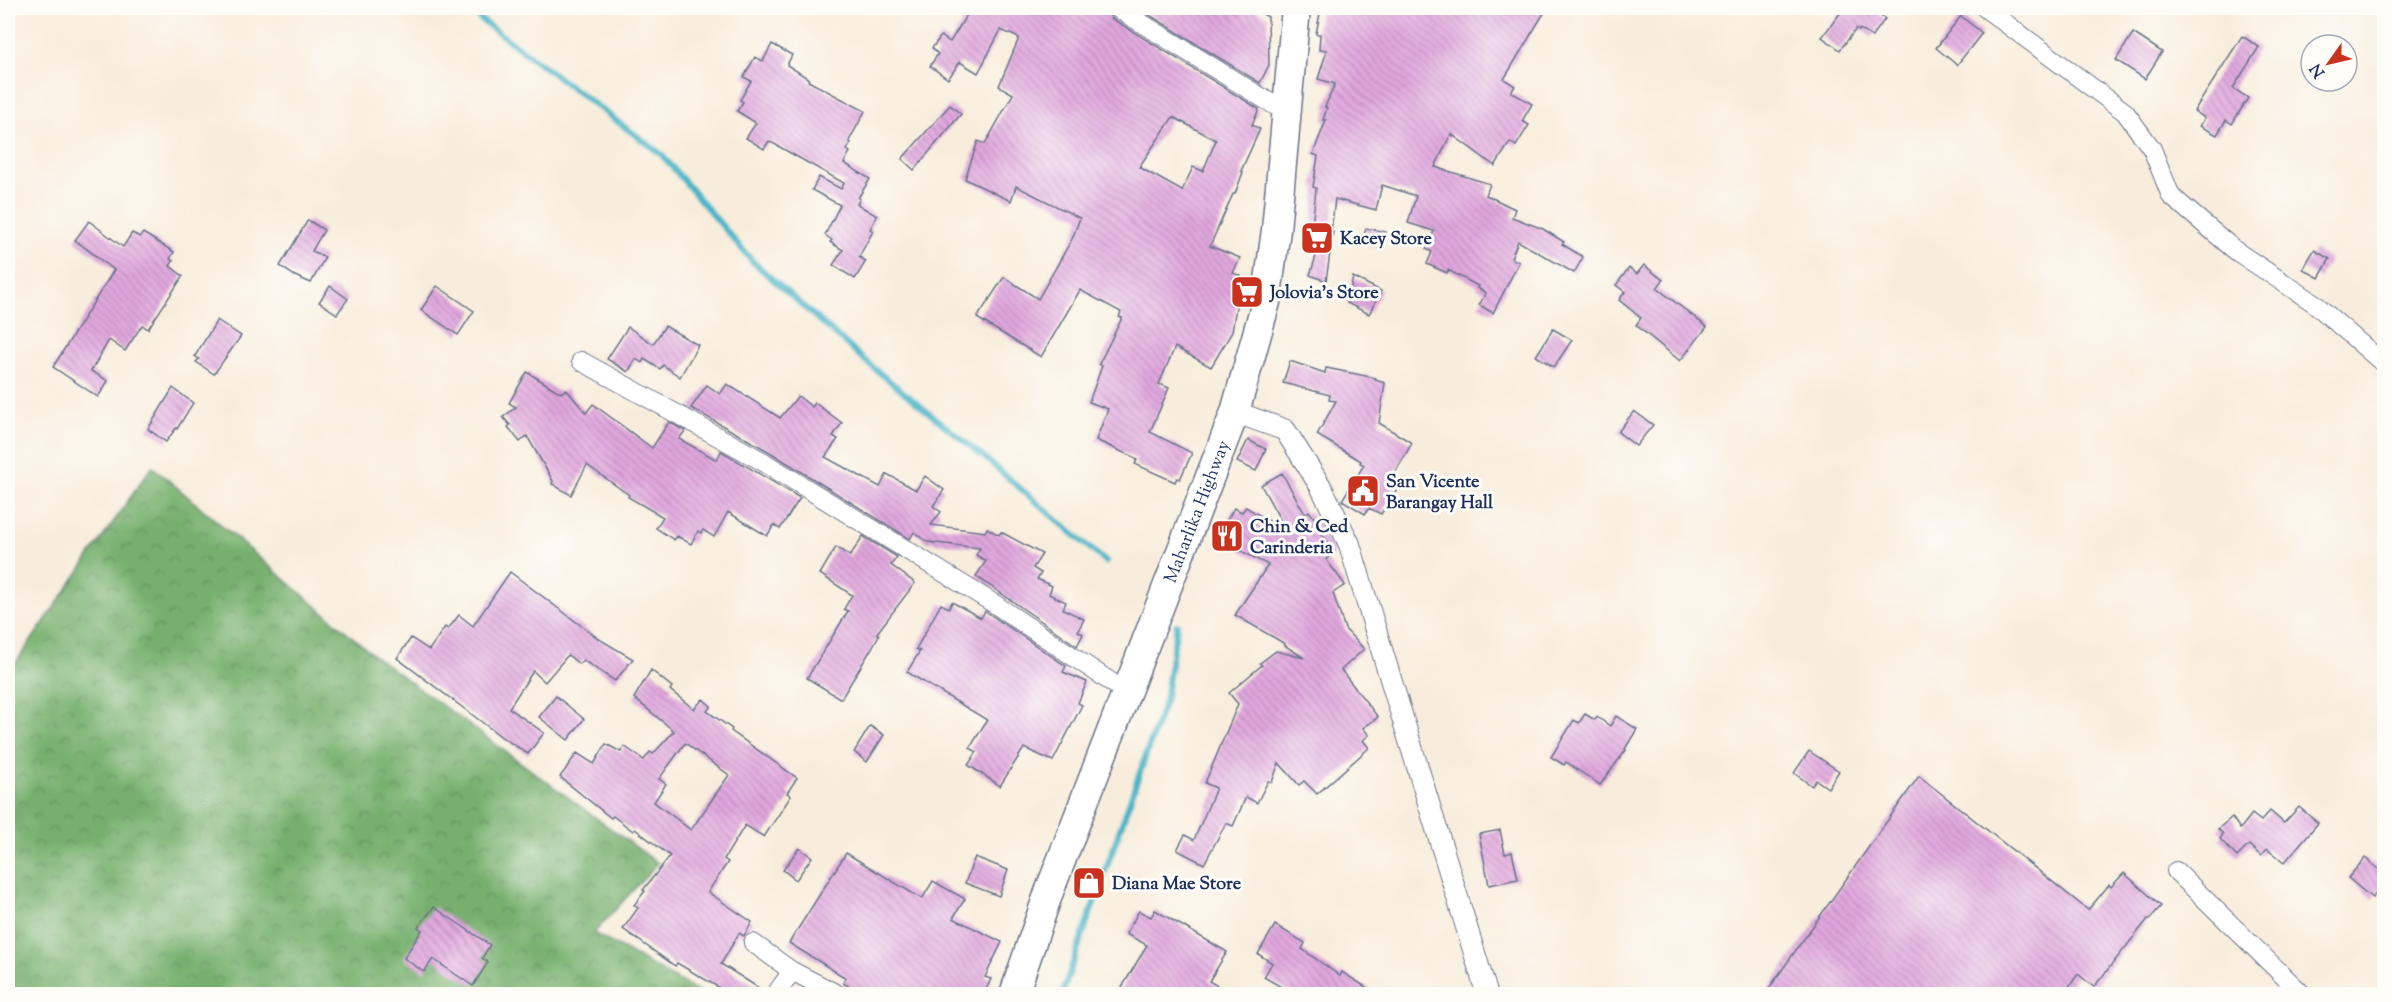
<svg xmlns="http://www.w3.org/2000/svg" width="2392" height="1002" viewBox="0 0 2392 1002" font-family="'Sorts Mill Goudy',serif">
	<defs>
		<pattern id="forest-crowns" width="20" height="18" patternUnits="userSpaceOnUse" patternTransform="scale(1.5)"><rect width="20" height="18" fill="#77b06e"/><path d="M2 6a3 3 0 1 1 6 0M12 15a3 3 0 1 1 6 0" fill="none" stroke="#61905e"/></pattern>
		<pattern id="building-back-hatch" width="6" height="6" patternUnits="userSpaceOnUse" patternTransform="scale(1.5)"><rect width="6" height="6" fill="#e2a8df"/><path d="M-1 5l2 2M0 0l6 6M5-1l2 2" fill="none" stroke="#b689b8"/></pattern>
	</defs>
	<rect width="100%" height="100%" fill="#fdfcf7"/>
	<filter id="ink" filterUnits="userSpaceOnUse"><feTurbulence type="fractalNoise" baseFrequency=".0167" numOctaves="2"/><feDisplacementMap in="SourceGraphic" scale="12" xChannelSelector="R" yChannelSelector="G"/><feConvolveMatrix kernelMatrix="1 2 1 2 8 2 1 2 1" color-interpolation-filters="sRGB"/></filter>
	<filter id="wash" filterUnits="userSpaceOnUse"><feTurbulence type="fractalNoise" baseFrequency=".008" numOctaves="4" result="noise"/><feDisplacementMap in="SourceGraphic" scale="24" xChannelSelector="R" yChannelSelector="G"/><feGaussianBlur stdDeviation="1.35" result="paint"/><feColorMatrix in="noise" values="0 0 0 0 0 0 0 0 0 0 0 0 0 0 0 0 0 1.4 0 .05"/><feComposite in="paint" operator="in"/></filter>
	<g filter="url(#wash)">
		<rect width="100%" height="100%" fill="#f8eddc"/>
		<polygon fill="url(#forest-crowns)" stroke="#497066" stroke-width="1.5" points="152,466 375,656 658,863 594,933 703,994 22,994 8,983 8,674"/>
		<g fill="none" stroke-linecap="round" stroke-linejoin="round">
			<g stroke="#49b4c7" stroke-width="6">
				<polyline points="479,8 480,19 661,154 753,262 870,365 986,459 1106,562"/>
				<polyline points="1062,994 1165,701 1177,625"/>
			</g>
		</g>
		<g id="blocks">
			<g fill="url(#building-back-hatch)" fill-rule="evenodd">
				<path d="M971 8H1106L1111 18 1259 109 1252 125 1260 129 1241 171 1243 172 1235 194H1233L1210 246 1240 258 1233 273 1241 276 1232 332 1211 367 1175 347 1159 384 1169 388 1150 432 1192 453 1180 479 1177 478 1175 482 1135 464 1137 460 1131 456 1096 440 1108 409 1089 402 1102 366 1099 364 1122 318 1119 317 1121 312 1080 290 1041 357 977 318 1004 277 1038 299 1072 239 1080 218 1016 186 1011 201 965 179 978 141 985 144 1013 94 999 86 1019 38 1001 30 978 73 960 62 948 79 930 66 938 54 932 48 941 36 950 42ZM1173 117 1216 140 1203 171 1193 167 1182 191 1139 167Z"/>
				<polygon points="1138,8 1252,8 1268,17 1269,65 1260,83"/>
				<polygon points="1321,8 1547,8 1504,79 1515,86 1511,92 1532,104 1522,121 1529,125 1516,146 1510,142 1495,166 1451,134 1435,167 1490,184 1486,195 1515,209 1512,217 1543,229 1564,242 1562,244 1583,257 1574,273 1518,241 1511,258 1519,262 1493,313 1479,305 1486,293 1477,288 1478,286 1448,270 1447,273 1427,264 1432,252 1426,249 1434,231 1408,223 1416,196 1382,185 1376,210 1335,199 1331,232 1333,232 1326,281 1310,275 1318,250 1310,249 1316,188 1313,187 1318,156 1313,154 1326,120 1323,120 1327,108 1325,107 1335,84 1318,79 1327,50 1319,50 1320,34 1316,34"/>
				<polygon points="1844,8 1869,8 1885,19 1872,37 1860,29 1859,31 1856,29 1840,50 1822,37"/>
				<polygon points="1961,16 1982,33 1957,65 1936,48"/>
				<polygon points="2133,33 2162,52 2145,79 2116,60"/>
				<polygon points="2242,36 2259,47 2233,88 2248,98 2232,124 2226,120 2217,135 2200,126 2205,118 2194,111"/>
				<polygon points="772,44 792,55 787,65 809,79 808,81 865,111 849,141 851,143 847,150 850,152 844,163 870,179 858,198 860,199 857,204 877,216 870,229 873,231 859,257 866,261 855,279 833,265 843,250 830,242 832,240 825,235 840,205 812,190 819,177 841,189 844,183 769,141 764,149 746,138 756,123 737,111 743,102 740,100 751,81 744,77 755,57 763,61"/>
				<polygon points="950,105 961,114 914,170 902,159"/>
				<polygon points="308,220 324,230 312,251 325,257 311,283 295,276 280,266"/>
				<polygon points="89,221 123,247 132,233 140,237 143,233 174,252 170,259 173,261 170,266 183,276 148,329 142,325 125,351 109,340 91,371 108,381 98,397 53,367 114,270 75,240"/>
				<polygon points="1366,228 1386,232 1382,248 1362,243"/>
				<polygon points="2314,250 2330,259 2319,278 2303,269"/>
				<polygon points="1644,265 1663,280 1657,288 1707,327 1680,361 1636,325 1641,318 1619,300 1625,292 1616,285 1629,268 1637,274"/>
				<polygon points="1353,277 1381,291 1369,314 1347,303"/>
				<polygon points="330,286 348,299 337,314 319,302"/>
				<polygon points="437,286 474,311 458,335 421,310"/>
				<polygon points="217,320 241,336 214,374 196,362 199,359 195,356"/>
				<polygon points="665,326 698,345 680,377 663,365 660,369 644,359 642,363 636,359 628,372 607,359 628,327 653,344"/>
				<polygon points="1553,329 1572,340 1554,367 1536,356"/>
				<polygon points="1290,361 1325,373 1326,368 1376,378 1375,380 1385,383 1379,423 1412,443 1388,485 1397,490 1381,514 1369,508 1365,514 1342,500 1364,465 1360,463 1361,461 1317,435 1336,401 1329,400 1330,395 1283,383"/>
				<polygon points="527,372 561,393 566,389 586,413 593,404 652,448 669,422 685,431 679,439 717,460 721,451 800,498 780,529 774,525 767,536 728,512 714,537 703,530 701,533 698,531 691,544 677,536 674,540 656,528 663,517 628,497 629,495 587,465 571,495 552,484 553,481 527,436 520,442 508,427 510,425 503,417 516,407 509,403"/>
				<polygon points="727,384 780,418 798,396 812,407 815,403 842,423 833,436 838,439 825,457 880,487 887,474 916,490 925,476 944,490 933,506 941,512 931,525 985,532 987,528 999,535 1001,532 1042,554 1033,568 1041,573 1037,579 1052,586 1049,594 1066,602 1063,609 1084,619 1078,631 1083,634 1077,646 976,576 986,561 976,555 980,548 928,542 914,532 910,539 768,451 691,408 707,385 720,394"/>
				<polygon points="173,388 193,403 177,429 176,428 166,442 148,429"/>
				<polygon points="1634,411 1653,425 1636,446 1618,432"/>
				<polygon points="1248,440 1266,449 1256,471 1237,462"/>
				<polygon points="1282,473 1305,514 1309,511 1324,531 1321,533 1335,552 1326,559 1345,585 1333,593 1345,629 1364,649 1341,670 1378,717 1363,728 1369,735 1363,740 1369,748 1317,794 1304,781 1299,785 1279,763 1272,782 1268,781 1257,803 1246,797 1233,826 1226,823 1204,864 1177,850 1185,835 1194,840 1216,788 1205,783 1238,704 1229,693 1262,665 1260,663 1276,651 1304,658 1284,645 1285,644 1235,615 1268,565 1217,538 1234,508 1242,512 1246,507 1287,532 1261,485"/>
				<polygon points="863,536 897,557 891,565 915,583 877,633 879,635 872,648 841,699 807,678 848,611 844,609 852,595 820,574 836,547 850,556"/>
				<polygon points="510,572 599,639 633,659 615,681 583,660 579,664 568,655 545,682 533,671 509,708 544,733 528,754 503,738 397,658 411,638 429,650 445,627 448,629 459,615 473,626"/>
				<polygon points="952,602 981,618 985,611 1066,666 1063,672 1087,682 1078,703 1082,705 1053,761 1024,748 1000,786 968,765 977,752 970,748 987,720 907,672 920,651 916,649 941,604 949,608"/>
				<path d="M651 670 672 687 670 690 694 709 703 699 711 706 707 711 732 729 731 731 797 778 787 793 791 796 764 837 745 825 724 859 728 862 708 892 752 922 744 936 739 933 721 964 765 992V994H730L677 963 675 966 623 929 638 908 634 905 645 891 643 890 670 856 635 829 633 831 613 816 611 818 560 777 577 753 594 764 606 744 621 752 624 746 644 760 650 752 653 754 674 731 634 698ZM685 743 729 775 691 830 654 802 666 784 659 779Z"/>
				<polygon points="556,696 584,719 568,740 539,717"/>
				<polygon points="1585,714 1595,720 1597,717 1610,726 1616,716 1637,729 1625,749 1626,750 1600,785 1566,762 1564,765 1551,757 1574,720 1579,723"/>
				<polygon points="870,726 884,735 867,762 854,752"/>
				<polygon points="1809,751 1839,771 1828,788 1816,780 1812,786 1794,773"/>
				<polygon points="1919,776 2088,910 2109,885 2111,887 2124,873 2161,906 2149,920 2148,919 2094,987 2078,974 2064,994 1765,994"/>
				<polygon points="2299,807 2318,823 2284,863 2267,849 2261,856 2249,845 2237,857 2220,839 2223,834 2218,829 2232,817 2240,829 2252,814 2261,821 2270,811 2284,823"/>
				<polygon points="1500,830 1505,854 1512,852 1518,879 1489,885 1479,834"/>
				<polygon points="799,848 812,857 796,880 783,870"/>
				<polygon points="846,853 922,899 933,881 965,899 953,918 1002,942 985,977 991,979 984,994 917,994 897,986 892,994 862,994 843,983 846,978 789,943"/>
				<polygon points="975,857 1008,870 999,896 965,883"/>
				<polygon points="2365,858 2385,874 2385,883 2372,898 2348,878"/>
				<polygon points="434,907 490,945 482,958 488,962 473,986 433,959 424,972 404,958 422,930 418,927"/>
				<polygon points="1155,910 1227,952 1209,981 1231,994 1130,994 1121,989 1147,945 1126,934 1139,911 1151,917"/>
				<polygon points="1275,925 1305,943 1302,949 1340,976 1342,972 1377,994 1293,994 1264,977 1272,963 1258,954"/>
			</g>
		</g>
	</g>
	<g filter="url(#ink)">
		<use href="#blocks" fill-opacity="0" stroke="#68728a" stroke-width="1.5"/>
		<g fill="none" stroke-linecap="round" stroke-linejoin="round">
			<g stroke="#68728a" stroke-width="20">
				<g id="minor">
					<polyline points="1117,8 1287,113"/>
					<polyline points="1985,8 2125,112 2152,149 2171,196 2236,251 2314,303 2384,364"/>
					<polyline points="581,361 762,461 993,603 1126,692"/>
					<polyline points="2176,871 2302,994"/>
					<polyline points="753,943 792,971"/>
					<polyline points="776,994 792,971 837,994"/>
				</g>
			</g>
			<g stroke="#68728a" stroke-width="23">
				<polyline id="tertiary" points="1235,412 1285,430 1321,487 1349,543 1487,994"/>
			</g>
			<g stroke="#68728a" stroke-width="31">
				<g id="trunk">
					<path id="s1" d="M1014 994 1049 892 1235 412 1266 302 1276 230 1296 8"/>
				</g>
			</g>
			<use href="#minor" stroke="#fff" stroke-width="18"/>
			<use href="#tertiary" stroke="#fff" stroke-width="21"/>
			<use href="#trunk" stroke="#fff" stroke-width="28"/>
		</g>
	</g>
	<defs>
		<g id="supermarket-square" transform="scale(1.725)"><rect x="-9" y="-9" width="18" height="18" rx="4" fill="#c8321e" stroke="#fdfcf7"/><path d="M-6-5.5h2.5l.6 2H6L4.5 2H-2.5L-4.4-4H-6ZM-1.5 3.2a1.3 1.3 0 1 0 .1 0ZM3 3.2a1.3 1.3 0 1 0 .1 0Z" fill="#fff"/></g>
		<g id="civic-square" transform="scale(1.725)"><rect x="-9" y="-9" width="18" height="18" rx="4" fill="#c8321e" stroke="#fdfcf7"/><path d="M-.6-6.5H3V-4.5H.6V-3L4-1V1h2V6H-6V1h2V-1L-.6-3ZM-1.2 2.5V6h2.4V2.5Z" fill="#fff"/></g>
		<g id="restaurant-square" transform="scale(1.725)"><rect x="-9" y="-9" width="18" height="18" rx="4" fill="#c8321e" stroke="#fdfcf7"/><path d="M-5-6h1v4h1v-4h1v4h1v-4h1v5L-1.5 .5V6h-2V.5L-5-1ZM5-6V6H3V1.5H1.5Q1.5-4 5-6Z" fill="#fff"/></g>
		<g id="shop-square" transform="scale(1.725)"><rect x="-9" y="-9" width="18" height="18" rx="4" fill="#c8321e" stroke="#fdfcf7"/><path d="M-5-2.5h2.3a2.7 3.5 0 0 1 5.4 0H5L5.5 6h-11ZM-1.5-2.5h3a1.5 2.3 0 0 0-3 0Z" fill="#fff"/></g>
	</defs>
	<g fill-rule="evenodd">
		<use href="#supermarket-square" x="1317" y="238"/>
		<use href="#supermarket-square" x="1247" y="292"/>
		<use href="#civic-square" x="1363" y="491"/>
		<use href="#restaurant-square" x="1227" y="536"/>
		<use href="#shop-square" x="1089" y="883"/>
	</g>
	<g text-anchor="middle" stroke-width="6" stroke-linejoin="round" paint-order="stroke">
		<g font-size="18" font-weight="bold" fill="#1b2f5e" stroke="#fdfcf7" text-anchor="start">
			<text x="1340" y="244">Kacey Store</text>
			<text x="1270" y="298">Jolovia's Store</text>
			<text x="1386" y="487">San Vicente<tspan x="1386" dy="21">Barangay Hall</tspan></text>
			<text x="1250" y="532">Chin &amp; Ced<tspan x="1250" dy="21">Carinderia</tspan></text>
			<text x="1112" y="889">Diana Mae Store</text>
		</g>
		<g font-size="18" fill="#1b2f5e" stroke="#fdfcf7">
			<text dy="6" stroke="none"><textPath href="#s1" startOffset="516">Maharlika Highway</textPath></text>
		</g>
	</g>
	<rect width="2392" height="1002" fill="none" stroke="#fdfcf7" stroke-width="30"/>
	<g transform="translate(2329 63) rotate(236)"><circle r="28" fill="#fdfcf7" stroke="#a3aaba" stroke-width="1.5"/>
	<path d="M0-4.5L10 22L0 15L-10 22Z" fill="#c8321e"/>
	<text y="-9" font-size="16" font-weight="bold" text-anchor="middle" fill="#1b2f5e">N</text>
	</g>
</svg>
